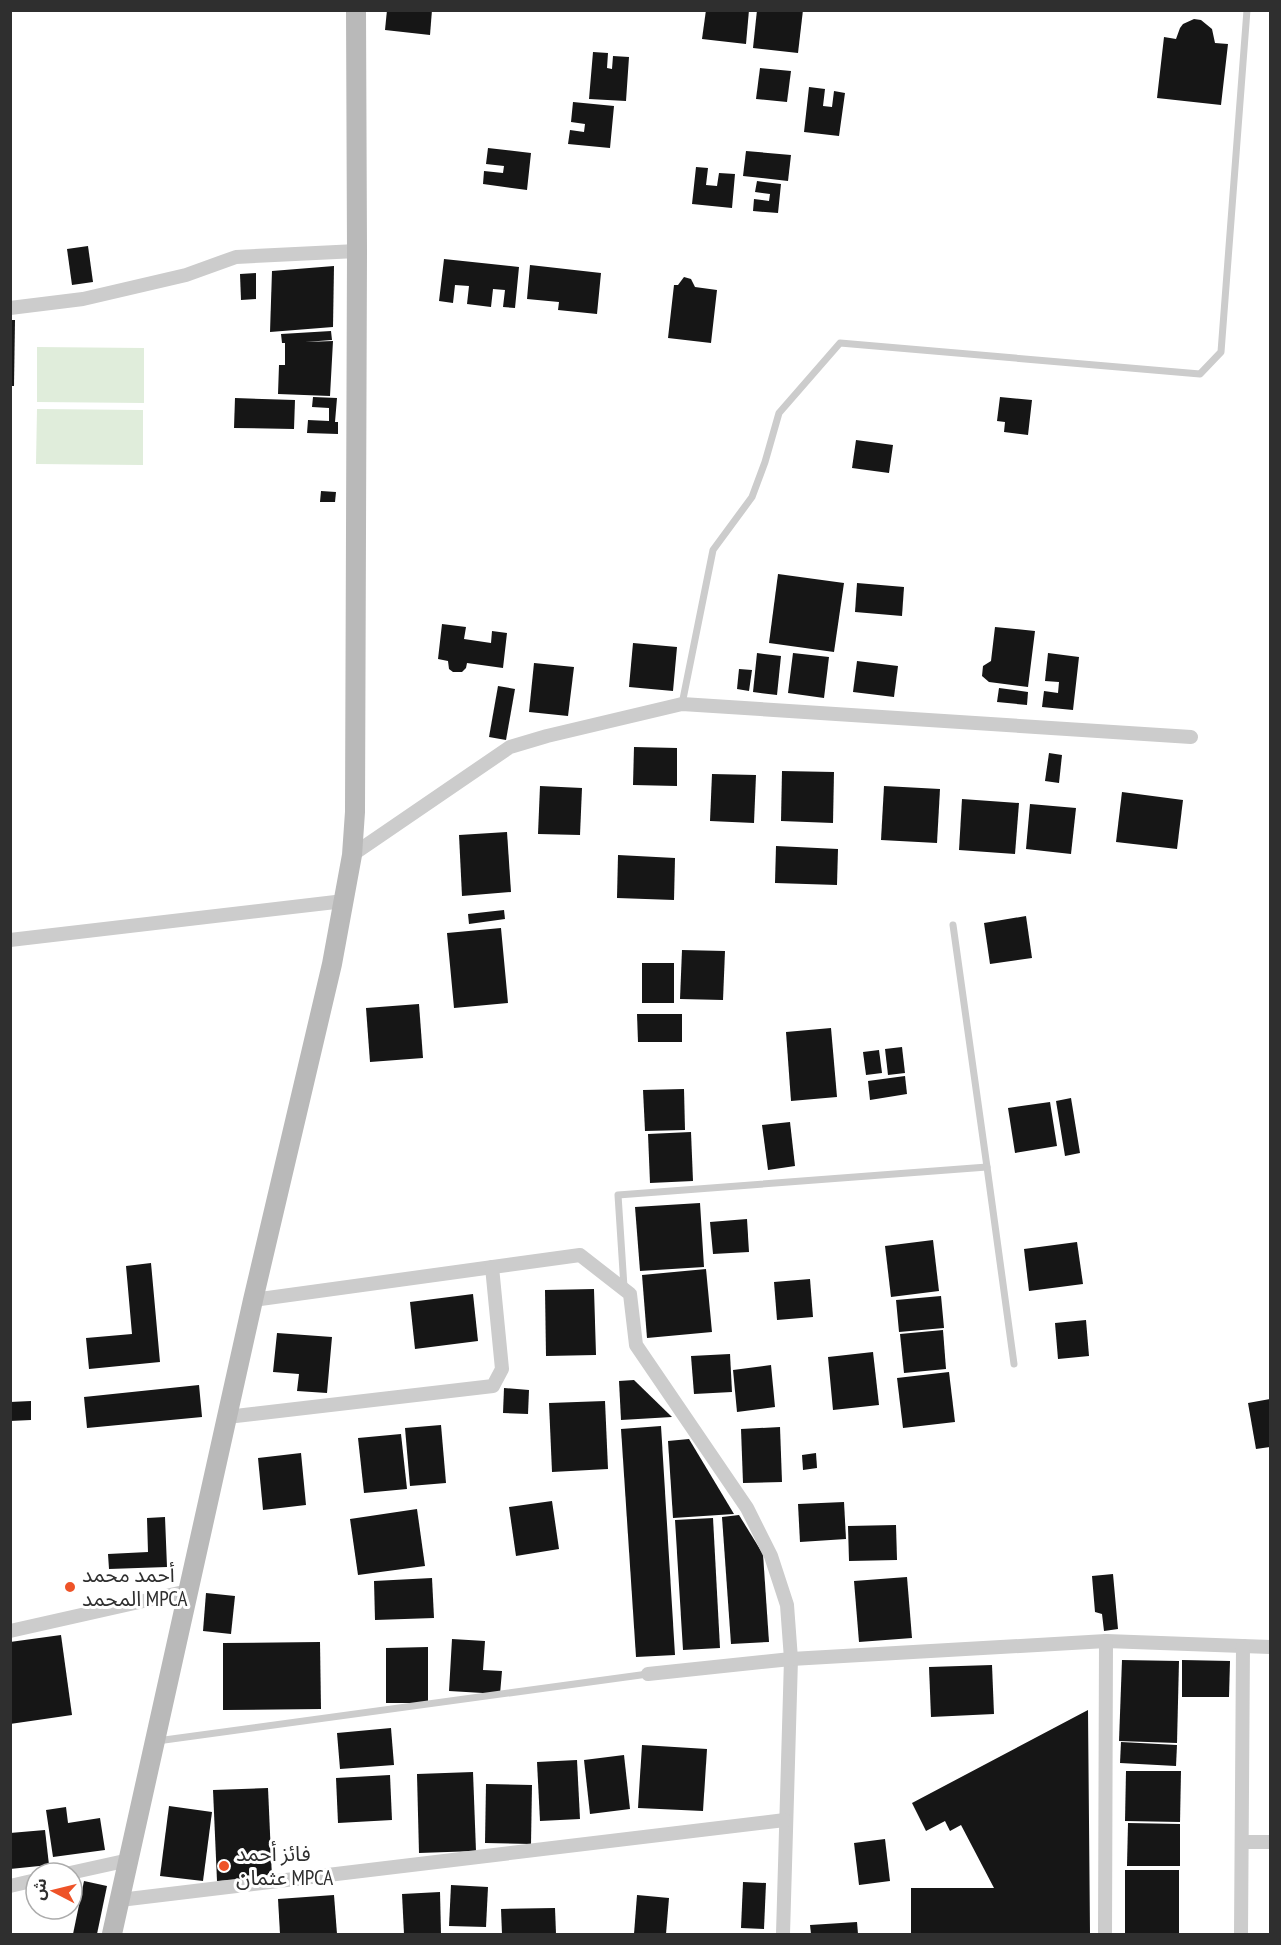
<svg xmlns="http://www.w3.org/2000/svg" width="1281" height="1945" viewBox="0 0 1281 1945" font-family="'PT Sans Narrow','Noto Sans Arabic',sans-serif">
	<rect width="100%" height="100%" fill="#fff"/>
	<g fill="#e0eddb">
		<polygon points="37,347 144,348 144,403 37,402"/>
		<polygon points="37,409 143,410 143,465 36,464"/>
	</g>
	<g fill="#161616">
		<polygon points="387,10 432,10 430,35 385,30"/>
		<polygon points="706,10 749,10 746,44 702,39"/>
		<polygon points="757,10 803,10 798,53 753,48"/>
		<polygon points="1194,19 1201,20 1212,29 1215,43 1228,44 1221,105 1157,98 1164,37 1176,39 1180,28 1183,24"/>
		<polygon points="593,52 608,53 607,68 612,69 613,56 629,57 626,101 589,99"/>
		<polygon points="760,68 791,71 787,102 756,99"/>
		<polygon points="809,87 825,89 823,106 832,107 834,91 845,93 839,136 804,132"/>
		<polygon points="573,102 614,106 610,148 568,144 570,130 584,132 585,124 571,122"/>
		<polygon points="488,148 531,153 527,190 483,184 484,171 503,173 504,166 486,164"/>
		<polygon points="746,151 791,155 788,181 743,176"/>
		<polygon points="696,167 708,168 706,185 717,186 719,173 735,174 732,208 692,204"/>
		<polygon points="757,181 781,184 778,213 753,211 754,199 769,201 770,194 755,192"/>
		<polygon points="88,246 93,282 72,285 67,249"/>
		<polygon points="444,259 519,267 515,308 503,307 505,290 493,289 491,307 467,304 469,286 455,285 453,303 439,301"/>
		<polygon points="530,265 601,273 597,314 558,310 559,302 527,299"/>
		<polygon points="334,266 333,327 270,332 272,271"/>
		<polygon points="256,273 256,299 241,300 240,274"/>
		<polygon points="684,277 691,279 695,287 717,290 711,343 668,338 674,285 678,285"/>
		<polygon points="10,320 15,320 14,386 10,386"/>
		<polygon points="331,331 332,340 305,342 333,341 330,396 278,394 279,365 285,365 285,343 282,343 281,334"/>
		<polygon points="313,397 337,398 335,422 338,422 338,434 307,433 308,420 329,421 329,408 312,407"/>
		<polygon points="1000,397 1032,400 1028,435 1004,432 1005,422 997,421"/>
		<polygon points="235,398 295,400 294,429 234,428"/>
		<polygon points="856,440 893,445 889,473 852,468"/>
		<polygon points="321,491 336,492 335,502 320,502"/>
		<polygon points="778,574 844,583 834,652 769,643"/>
		<polygon points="857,583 904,587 902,616 855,612"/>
		<polygon points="442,624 466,627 464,639 491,643 492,631 507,633 503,668 467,663 466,668 462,672 453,672 449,669 448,661 438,659"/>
		<polygon points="995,627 1035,631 1028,687 989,682 982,676 983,666 991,661"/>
		<polygon points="633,643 677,647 673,691 629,687"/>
		<polygon points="757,653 781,656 777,695 753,692"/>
		<polygon points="793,653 829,657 824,698 788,693"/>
		<polygon points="1048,653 1079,657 1073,710 1042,707 1044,691 1058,693 1059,682 1045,681"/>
		<polygon points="857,661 898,666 894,697 853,692"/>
		<polygon points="534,663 574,667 568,716 529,712"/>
		<polygon points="739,669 752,670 749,691 737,689"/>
		<polygon points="498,686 515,689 506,740 489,737"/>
		<polygon points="999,688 1028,692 1027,705 997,702"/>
		<polygon points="634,747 677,748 677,786 633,785"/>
		<polygon points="1049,753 1062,755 1059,783 1045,781"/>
		<polygon points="782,771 834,772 833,823 781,821"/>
		<polygon points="712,774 756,775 754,823 710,821"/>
		<polygon points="540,786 582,788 580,835 538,834"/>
		<polygon points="884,786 940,789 937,843 881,840"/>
		<polygon points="1122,792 1183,800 1177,849 1116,842"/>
		<polygon points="962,799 1019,803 1015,854 959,850"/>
		<polygon points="1030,804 1076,808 1071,854 1026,849"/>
		<polygon points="507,832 511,892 462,896 459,835"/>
		<polygon points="776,846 838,849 837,885 775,883"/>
		<polygon points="618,855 675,858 674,900 617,898"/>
		<polygon points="504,910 505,919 469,924 468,914"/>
		<polygon points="1026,916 1032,958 990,964 984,923"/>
		<polygon points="501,928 508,1003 454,1008 447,933"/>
		<polygon points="682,950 725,951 723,1000 680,999"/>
		<rect x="642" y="963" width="32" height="40"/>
		<polygon points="419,1004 423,1058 370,1062 366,1008"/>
		<polygon points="637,1014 682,1014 682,1042 638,1042"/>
		<polygon points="831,1028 837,1097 791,1101 786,1032"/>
		<polygon points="902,1047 905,1073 888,1075 885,1049"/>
		<polygon points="879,1050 882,1073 866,1075 863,1052"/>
		<polygon points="905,1076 907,1094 870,1100 868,1081"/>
		<polygon points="684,1089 685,1130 645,1131 643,1090"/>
		<polygon points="1071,1098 1080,1153 1065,1156 1056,1101"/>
		<polygon points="1050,1102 1057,1146 1015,1153 1008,1108"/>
		<polygon points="790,1122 795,1166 768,1170 762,1125"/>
		<polygon points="691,1132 693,1181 650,1183 648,1134"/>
		<polygon points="700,1203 704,1267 640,1271 635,1207"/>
		<polygon points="747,1219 749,1252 713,1254 710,1222"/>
		<polygon points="933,1240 939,1291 891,1297 885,1246"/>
		<polygon points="1077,1242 1083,1284 1029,1291 1024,1249"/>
		<polygon points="151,1263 160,1362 89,1369 86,1338 132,1334 126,1266"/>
		<polygon points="706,1269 712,1332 647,1338 642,1275"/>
		<polygon points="810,1279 813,1317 777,1320 774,1282"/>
		<polygon points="594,1289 596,1355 546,1356 545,1290"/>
		<polygon points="473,1294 478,1341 415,1349 410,1302"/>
		<polygon points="941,1296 944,1328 899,1332 896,1300"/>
		<polygon points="1086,1320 1089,1356 1058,1359 1055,1323"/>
		<polygon points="943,1330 946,1369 904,1373 900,1334"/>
		<polygon points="277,1333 332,1337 327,1393 297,1391 299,1374 273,1372"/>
		<polygon points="873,1352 879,1405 833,1410 828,1357"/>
		<polygon points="730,1354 732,1392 694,1394 691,1356"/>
		<polygon points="771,1365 775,1407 737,1412 733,1370"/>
		<polygon points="949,1372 955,1422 903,1428 897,1378"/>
		<polygon points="634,1380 672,1417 621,1420 619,1381"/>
		<polygon points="199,1385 202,1417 87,1428 84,1397"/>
		<polygon points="504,1388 529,1390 528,1414 503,1413"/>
		<polygon points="1270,1399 1270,1447 1256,1449 1248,1403"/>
		<polygon points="31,1401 31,1420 10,1421 10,1402"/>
		<polygon points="605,1401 608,1469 552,1472 549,1403"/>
		<polygon points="441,1425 446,1483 410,1486 405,1428"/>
		<polygon points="661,1426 675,1655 636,1657 621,1429"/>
		<polygon points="780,1427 782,1482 743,1483 741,1429"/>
		<polygon points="401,1434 407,1489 364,1493 358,1438"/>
		<polygon points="689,1439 734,1514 673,1518 668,1441"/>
		<polygon points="301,1453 306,1505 263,1510 258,1458"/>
		<polygon points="816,1453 817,1468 803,1470 802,1455"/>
		<polygon points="552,1501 559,1549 516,1556 509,1507"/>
		<polygon points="844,1502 846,1539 800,1542 798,1504"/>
		<polygon points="417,1509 425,1566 358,1575 350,1519"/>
		<polygon points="739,1515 763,1554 769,1642 731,1644 722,1517"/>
		<polygon points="165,1517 167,1567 109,1569 108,1554 148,1552 147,1518"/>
		<polygon points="713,1518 720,1648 683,1650 675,1520"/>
		<polygon points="896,1525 897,1560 849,1561 848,1526"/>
		<polygon points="1113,1574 1118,1629 1104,1631 1102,1614 1095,1612 1092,1576"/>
		<polygon points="907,1577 912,1638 859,1642 854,1581"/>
		<polygon points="432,1578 434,1618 375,1620 374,1581"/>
		<polygon points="206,1593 235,1596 231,1634 203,1631"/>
		<polygon points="61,1635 72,1715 10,1724 10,1642"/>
		<polygon points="452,1639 485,1641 483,1670 502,1671 500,1694 449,1691"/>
		<polygon points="320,1642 321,1709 223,1710 223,1643"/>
		<polygon points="428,1647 428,1703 386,1703 386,1648"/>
		<polygon points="1122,1660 1179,1661 1177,1743 1119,1741"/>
		<polygon points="1182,1660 1230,1661 1229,1697 1182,1697"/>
		<polygon points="992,1665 994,1714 931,1717 929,1667"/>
		<polygon points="1088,1710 1090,1934 911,1934 911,1888 994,1888 961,1825 950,1831 945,1821 926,1831 912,1803"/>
		<polygon points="391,1728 394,1765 340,1769 337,1733"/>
		<polygon points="1121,1742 1177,1745 1176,1766 1120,1763"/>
		<polygon points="642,1745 707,1749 703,1811 638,1808"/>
		<polygon points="624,1755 630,1809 590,1814 584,1760"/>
		<polygon points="577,1760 580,1819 540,1821 537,1762"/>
		<polygon points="1126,1771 1181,1771 1180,1822 1125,1821"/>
		<polygon points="473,1772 476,1851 419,1853 417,1774"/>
		<polygon points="390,1775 392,1820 338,1823 336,1778"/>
		<polygon points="486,1784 532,1785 531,1844 485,1843"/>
		<polygon points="268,1788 272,1878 217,1881 213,1790"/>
		<polygon points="169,1806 212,1812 203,1881 160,1876"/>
		<polygon points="66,1807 68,1823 100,1818 105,1850 53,1857 46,1810"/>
		<polygon points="1128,1823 1180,1824 1180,1866 1127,1866"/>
		<polygon points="45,1830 49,1865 10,1869 10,1833"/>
		<polygon points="885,1839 890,1881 859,1885 854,1843"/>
		<rect x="1125" y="1870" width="54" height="63"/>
		<polygon points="84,1881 107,1886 97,1934 73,1934"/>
		<polygon points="743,1882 766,1883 764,1929 741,1928"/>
		<polygon points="451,1885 488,1887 486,1927 449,1926"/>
		<polygon points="440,1892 441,1934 404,1934 402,1894"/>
		<polygon points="334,1895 337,1934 280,1934 278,1899"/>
		<polygon points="637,1895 669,1898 666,1934 634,1934"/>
		<polygon points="555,1908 556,1934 502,1934 501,1909"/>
		<polygon points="857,1922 858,1934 811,1934 810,1925"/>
	</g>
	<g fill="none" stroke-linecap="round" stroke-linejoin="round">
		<g stroke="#ccc" stroke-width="7">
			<polyline points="682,704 713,550 752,497 765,462 779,413 840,343 1200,374 1221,352 1247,10"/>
			<polyline points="953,925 987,1167"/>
			<polyline points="624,1287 618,1195 987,1167 1014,1364"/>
			<polyline points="157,1741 648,1674"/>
		</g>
		<g stroke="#ccc" stroke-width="14">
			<polyline points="10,308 83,299 186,275 236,257 357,251"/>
			<polyline points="352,855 510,747 547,736 682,704 1191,737"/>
			<polyline points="10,940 344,901"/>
			<polyline points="253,1300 580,1255 630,1294 636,1345 747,1508 771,1556 787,1605 791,1659 783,1934"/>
			<polyline points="227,1417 493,1386 502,1369 492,1267"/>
			<polyline points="10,1631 188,1591"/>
			<polyline points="648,1674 791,1659 1106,1641 1270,1647"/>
			<polyline points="1243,1842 1270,1842"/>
			<polyline points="70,1873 129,1860"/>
			<polyline points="10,1886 36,1880"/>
			<polyline points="120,1900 785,1820"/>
			<polyline points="1105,1934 1106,1641"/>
			<polyline points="1241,1934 1243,1646"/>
		</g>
		<polyline stroke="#b9b9b9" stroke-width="20" points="112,1934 253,1300 332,964 352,855 355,812 357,251 356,10"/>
	</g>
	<g fill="#ee5328" stroke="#fff" stroke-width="2">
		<circle cx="70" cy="1587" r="6"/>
		<circle cx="224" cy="1866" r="6"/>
	</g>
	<g text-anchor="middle" stroke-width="6" stroke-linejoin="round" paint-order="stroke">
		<g font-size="21" fill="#2f2f2f" stroke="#fff" text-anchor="start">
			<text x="82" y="1582">أحمد محمد<tspan x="82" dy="24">المحمد MPCA</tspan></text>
			<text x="236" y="1861">فائز أحمد<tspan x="236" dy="24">عثمان MPCA</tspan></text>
		</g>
	</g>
	<rect width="1281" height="1945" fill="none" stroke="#2f2f2f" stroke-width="24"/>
	<g transform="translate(54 1891) rotate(277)"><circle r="28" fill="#ffffff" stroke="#acacac" stroke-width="1.5"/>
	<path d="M0-4.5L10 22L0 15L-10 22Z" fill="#ee5328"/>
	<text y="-9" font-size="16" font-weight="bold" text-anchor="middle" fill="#2f2f2f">ش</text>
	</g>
</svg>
